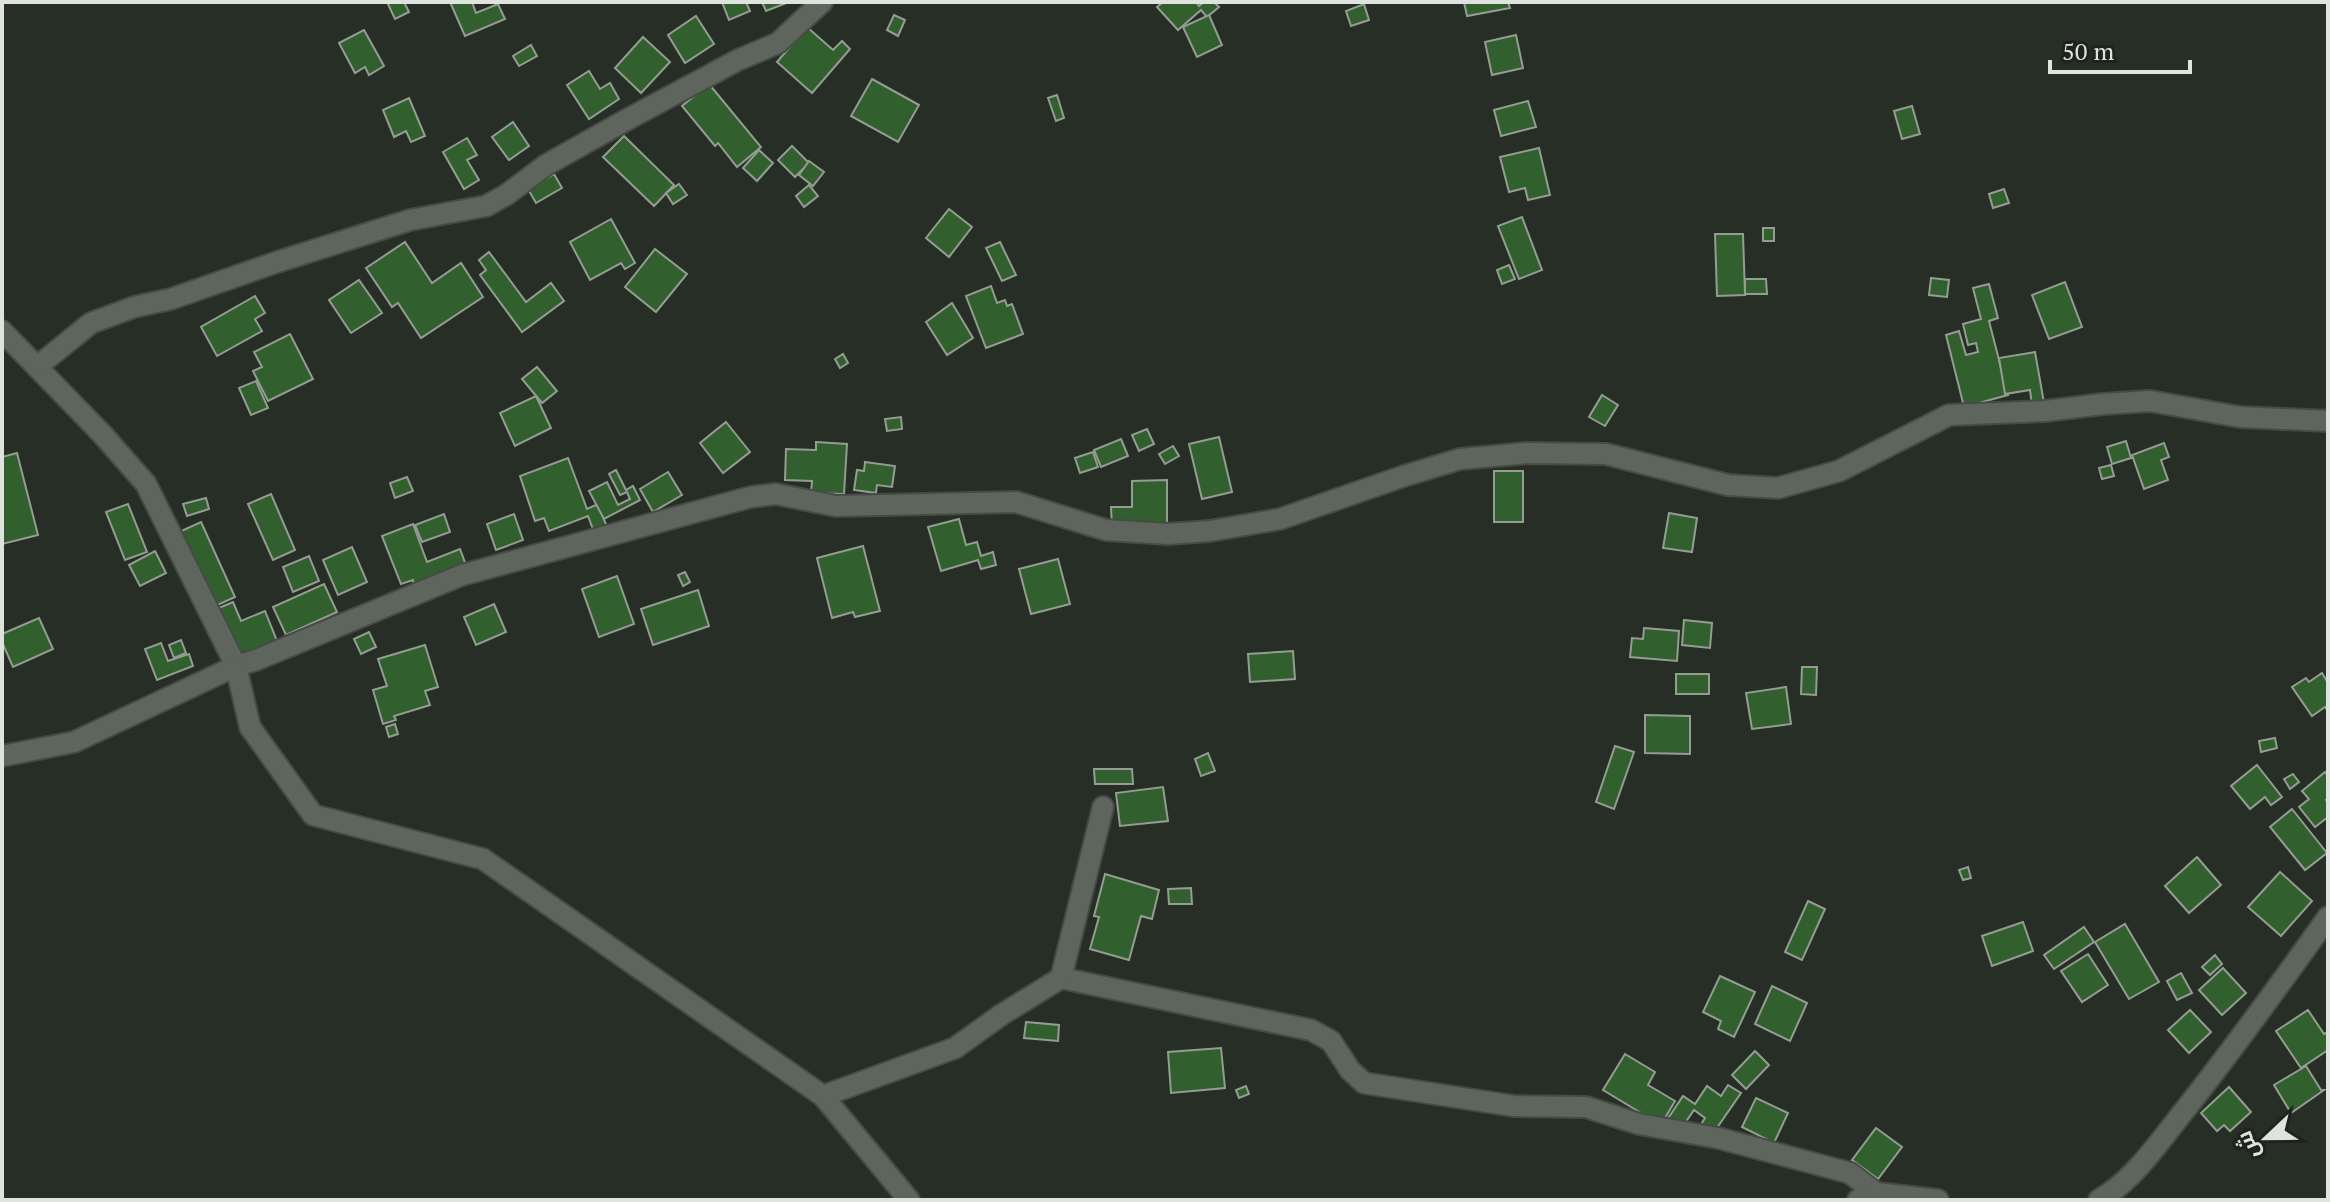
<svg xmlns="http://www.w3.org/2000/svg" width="2330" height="1202" viewBox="0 0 2330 1202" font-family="'PT Serif',Cairo,serif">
	<rect width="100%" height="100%" fill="#272e26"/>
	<g fill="#315f2d" stroke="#949c93" stroke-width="2">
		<polygon points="387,2 404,2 409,12 395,19"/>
		<polygon points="450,2 472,2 476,13 498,4 505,19 465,36"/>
		<polygon points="722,2 746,2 750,11 729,20"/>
		<polygon points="762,2 789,2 766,11"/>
		<polygon points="1163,2 1196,2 1199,6 1204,2 1214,2 1219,7 1207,17 1201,10 1178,30 1157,7"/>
		<polygon points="1464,2 1508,2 1510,8 1467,16"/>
		<polygon points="1364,4 1369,20 1351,26 1346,11"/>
		<polygon points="894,15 905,20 898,36 887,30"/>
		<polygon points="1209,15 1222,45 1197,57 1183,27"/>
		<polygon points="696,16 714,44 685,63 668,35"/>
		<polygon points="807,27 833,50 842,41 850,49 812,93 777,62"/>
		<polygon points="364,30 384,66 369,75 365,67 355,73 339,43"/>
		<polygon points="1516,35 1523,68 1492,75 1485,42"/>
		<polygon points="643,37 670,62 641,93 615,68"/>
		<polygon points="531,45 537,56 519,66 513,56"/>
		<polygon points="589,71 600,89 610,83 619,99 589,119 567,85"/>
		<polygon points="872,79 919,105 898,142 851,116"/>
		<polygon points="709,84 761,147 737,167 718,143 715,146 682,106"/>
		<polygon points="1057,95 1064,118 1056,121 1048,98"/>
		<polygon points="409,98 425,136 411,142 406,131 394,137 383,110"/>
		<polygon points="1528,101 1536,127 1501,136 1494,110"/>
		<polygon points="1912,106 1920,134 1902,139 1894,111"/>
		<polygon points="513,122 529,146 509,160 492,137"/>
		<polygon points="624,136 674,185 654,206 603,157"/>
		<polygon points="467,138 477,155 467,160 479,180 464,189 443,152"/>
		<polygon points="792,146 809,163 795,177 778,160"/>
		<polygon points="1539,148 1550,195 1528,200 1525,188 1509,192 1500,157"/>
		<polygon points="759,150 773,163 757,181 743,168"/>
		<polygon points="809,161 824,172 813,186 799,175"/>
		<polygon points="554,174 562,188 536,203 528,189"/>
		<polygon points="679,184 687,195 673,204 666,193"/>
		<polygon points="809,185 818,196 804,207 796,196"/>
		<polygon points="2004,189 2009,203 1993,208 1989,194"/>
		<polygon points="949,209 972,227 949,257 926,238"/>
		<polygon points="1522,217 1542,270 1519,279 1498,226"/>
		<polygon points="611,219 635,263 625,269 621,263 590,280 570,242"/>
		<rect x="1763" y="228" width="11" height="13"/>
		<polygon points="1715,234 1743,234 1745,295 1717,296"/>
		<polygon points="405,242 432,283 461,263 483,297 421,338 398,303 392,307 366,268"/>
		<polygon points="1000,242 1016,275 1002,281 986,248"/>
		<polygon points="655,249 687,274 656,312 625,287"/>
		<polygon points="489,252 526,302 551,283 564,301 522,332 480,275 486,270 479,260"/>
		<polygon points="1509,265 1515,279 1502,284 1497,270"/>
		<polygon points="1931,278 1949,280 1947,297 1929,295"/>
		<polygon points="1745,279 1766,279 1767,294 1745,294"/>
		<polygon points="359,280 382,313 351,333 329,300"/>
		<polygon points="2065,282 2082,327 2049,339 2032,295"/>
		<polygon points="1989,284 1998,318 1989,321 2008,395 1964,407 1946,335 1959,331 1966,355 1978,352 1976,343 1968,345 1963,324 1981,319 1973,288"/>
		<polygon points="991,286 997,303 1005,300 1007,306 1012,304 1023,334 986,348 966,296"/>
		<polygon points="255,296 265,313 255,319 262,331 217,356 201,327"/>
		<polygon points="952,303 973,338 947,355 926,322"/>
		<polygon points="290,334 313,379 268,401 253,371 262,367 254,352"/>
		<polygon points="2035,352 2044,403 2032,405 2030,390 2005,394 1999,358"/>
		<polygon points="843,354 848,363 840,368 835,359"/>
		<polygon points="537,367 557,391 542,403 522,379"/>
		<polygon points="256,381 268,408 251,415 239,388"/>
		<polygon points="1602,395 1618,405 1605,426 1589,417"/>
		<polygon points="536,396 551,428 515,446 500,413"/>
		<polygon points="901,417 902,429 887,431 885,419"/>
		<polygon points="726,422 750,452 723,473 700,443"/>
		<polygon points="1147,429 1154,444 1139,451 1132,435"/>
		<polygon points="1219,437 1232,492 1202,499 1189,444"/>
		<polygon points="1121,439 1128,456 1101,467 1094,450"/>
		<polygon points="2126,441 2131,458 2112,464 2107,447"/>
		<polygon points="816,442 847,444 844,494 811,493 812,481 785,480 786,449 816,450"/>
		<polygon points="2164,443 2169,457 2161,460 2168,480 2144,489 2132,455"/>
		<polygon points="1173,446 1179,456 1165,464 1159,454"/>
		<polygon points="1093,452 1098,467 1080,473 1075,458"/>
		<polygon points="17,453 38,535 2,544 2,457"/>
		<polygon points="568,458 587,509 598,504 607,527 594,532 588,516 549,531 544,518 535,521 520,476"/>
		<polygon points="865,462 895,466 892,487 877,485 876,493 854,490 857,470 864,471"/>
		<polygon points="2111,465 2114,476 2102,479 2099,468"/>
		<polygon points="616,470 626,490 633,486 640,500 604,519 589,491 607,482 618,505 630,499 627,492 620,495 609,474"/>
		<rect x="1494" y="471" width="29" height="51"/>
		<polygon points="668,472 682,495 653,512 640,489"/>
		<polygon points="407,477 413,491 395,498 390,483"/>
		<polygon points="1167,480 1167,527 1112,528 1111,507 1132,507 1132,481"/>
		<polygon points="271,494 295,550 273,560 248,504"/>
		<polygon points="206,498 209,509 187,516 183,504"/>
		<polygon points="128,504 147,552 125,560 106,512"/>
		<polygon points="1669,513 1697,518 1692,552 1663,548"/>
		<polygon points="444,514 450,532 422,542 415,525"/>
		<polygon points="514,514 523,540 496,550 487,524"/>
		<polygon points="959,519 966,545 977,542 981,556 993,552 996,565 981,569 978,560 941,571 928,527"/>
		<polygon points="201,522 235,597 211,608 177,533"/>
		<polygon points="413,524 427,562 460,549 467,568 415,588 413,580 401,584 382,536"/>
		<polygon points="863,546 880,611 855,617 853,612 832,618 817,558"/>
		<polygon points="352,547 367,582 338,595 323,560"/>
		<polygon points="155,551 166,573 140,586 129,565"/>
		<polygon points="309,556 319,581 293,592 283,567"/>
		<polygon points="1058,559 1070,604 1031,614 1019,569"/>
		<polygon points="685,572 690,582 683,586 678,575"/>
		<polygon points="617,576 634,624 599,637 582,589"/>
		<polygon points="324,584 337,612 286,635 273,607"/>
		<polygon points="698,590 709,626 653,645 641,609"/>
		<polygon points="233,602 241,621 265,611 277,641 234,659 214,610"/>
		<polygon points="494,604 506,632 476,645 464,617"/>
		<polygon points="39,618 53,649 13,667 2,642 2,634"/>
		<polygon points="1684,620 1712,623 1710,648 1682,645"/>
		<polygon points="1644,628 1679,631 1677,661 1630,657 1632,638 1643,639"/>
		<polygon points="369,632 376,647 361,654 354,639"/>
		<polygon points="181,640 186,653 174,658 169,645"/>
		<polygon points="161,643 168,661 189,654 193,666 157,680 145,649"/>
		<polygon points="425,645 438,687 425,691 430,705 394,716 396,720 383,724 373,690 387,686 378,659"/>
		<polygon points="1293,651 1295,679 1250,682 1248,654"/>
		<polygon points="1802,667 1817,667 1816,695 1801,694"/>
		<polygon points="2322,673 2328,683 2328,711 2325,707 2312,716 2292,687 2306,678 2309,682"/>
		<rect x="1676" y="674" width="33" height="20"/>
		<polygon points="1786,687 1791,724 1752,729 1746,693"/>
		<polygon points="1645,715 1690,716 1690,754 1645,753"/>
		<polygon points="395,724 398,734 389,737 386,727"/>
		<polygon points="2275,738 2277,748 2261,752 2259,741"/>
		<polygon points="1615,746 1634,752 1614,809 1596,802"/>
		<polygon points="1208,753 1215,771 1201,776 1195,759"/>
		<polygon points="2257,765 2282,797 2271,805 2265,797 2250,809 2231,786"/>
		<polygon points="1094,769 1132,769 1133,784 1095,784"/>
		<polygon points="2325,772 2328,776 2328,798 2326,800 2328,803 2328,817 2315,827 2299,807 2309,799 2302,791"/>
		<polygon points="2293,774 2299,782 2290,789 2284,779"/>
		<polygon points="1163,787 1168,821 1120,826 1116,793"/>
		<polygon points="2292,809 2327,853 2305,870 2270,827"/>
		<polygon points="2197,857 2221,885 2189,913 2165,886"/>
		<polygon points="1968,867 1971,878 1963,880 1959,870"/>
		<polygon points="2280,872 2312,901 2281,936 2248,907"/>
		<polygon points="1105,874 1159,890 1152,919 1141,916 1129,960 1090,949 1099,917 1094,916"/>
		<polygon points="1191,888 1192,904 1169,904 1168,889"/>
		<polygon points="1808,901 1825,909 1802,960 1785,952"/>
		<polygon points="2023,922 2033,951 1992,966 1982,936"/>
		<polygon points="2125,924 2159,982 2129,999 2095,942"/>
		<polygon points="2084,927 2094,942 2054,969 2044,955"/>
		<polygon points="2088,954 2108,985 2082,1002 2061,971"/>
		<polygon points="2215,955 2222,964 2210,975 2202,967"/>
		<polygon points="2223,968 2246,993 2222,1015 2199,990"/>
		<polygon points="2181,973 2192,993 2177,1000 2167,981"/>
		<polygon points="1720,976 1755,992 1734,1037 1718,1029 1721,1021 1703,1012"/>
		<polygon points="1772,986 1807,1003 1790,1041 1755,1024"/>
		<polygon points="2190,1010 2211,1032 2189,1053 2168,1030"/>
		<polygon points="2308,1010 2324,1034 2328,1032 2328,1050 2301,1068 2276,1031"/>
		<polygon points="1026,1022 1059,1025 1058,1041 1024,1038"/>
		<polygon points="1221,1048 1225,1088 1171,1093 1168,1052"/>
		<polygon points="1755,1051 1769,1065 1746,1089 1732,1075"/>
		<polygon points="1625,1054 1655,1072 1648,1085 1675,1101 1661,1125 1603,1090"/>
		<polygon points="2306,1066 2321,1090 2324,1090 2291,1113 2274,1085"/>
		<polygon points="1728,1085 1741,1093 1712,1135 1700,1126 1705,1118 1694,1110 1681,1129 1667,1120 1683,1096 1695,1104 1707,1086 1721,1096"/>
		<polygon points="1246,1086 1249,1094 1239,1098 1236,1090"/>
		<polygon points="2229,1087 2251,1112 2230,1131 2224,1125 2217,1131 2201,1113"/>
		<polygon points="1756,1098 1788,1113 1774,1143 1742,1127"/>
		<polygon points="1876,1128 1902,1147 1878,1179 1852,1160"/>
	</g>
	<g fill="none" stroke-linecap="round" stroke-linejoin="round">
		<g stroke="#464b45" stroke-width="24">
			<g id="minor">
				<polyline points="2,331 103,435 146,484 236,666 256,660 462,575 751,497 776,494 836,506 1016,502 1106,530 1168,534 1210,531 1280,519 1404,476 1460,459 1527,453 1606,454 1728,485 1778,488 1839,471 1949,415 2045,411 2103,404 2150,401 2240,417 2328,421"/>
				<polyline points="38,366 91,323 134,307 171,299 277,262 410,220 486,206 506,195 546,165 628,119 738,60 778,43 822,2"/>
				<polyline points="2,756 74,742 236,666 250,727 313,815 483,859 823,1096 909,1200"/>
				<polyline points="1061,978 1311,1030 1331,1041 1350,1070 1364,1083 1514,1106 1586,1107 1639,1124 1718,1138 1850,1173 1876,1193"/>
				<polyline points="823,1096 955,1048 1001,1015 1061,978 1103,807"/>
				<polyline points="1858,1200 1876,1193 1938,1200"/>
				<path d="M2099 1200C2134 1180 2159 1142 2184 1111 2234 1048 2281 983 2328 917"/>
			</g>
		</g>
		<use href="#minor" stroke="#5e655d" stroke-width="20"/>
	</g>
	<rect width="2330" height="1202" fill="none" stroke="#dfe3de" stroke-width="8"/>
	<g transform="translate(2266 1138) rotate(248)" stroke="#1e241d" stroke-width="6" paint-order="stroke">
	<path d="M0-6L14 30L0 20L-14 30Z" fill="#dfe3de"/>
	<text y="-12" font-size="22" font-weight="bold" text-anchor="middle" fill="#dfe3de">ش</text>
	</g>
	<path d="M2050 60v12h140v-12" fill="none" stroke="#dfe3de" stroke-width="4"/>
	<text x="2062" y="60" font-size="24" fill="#dfe3de" stroke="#1e241d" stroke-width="6" paint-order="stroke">50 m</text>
</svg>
